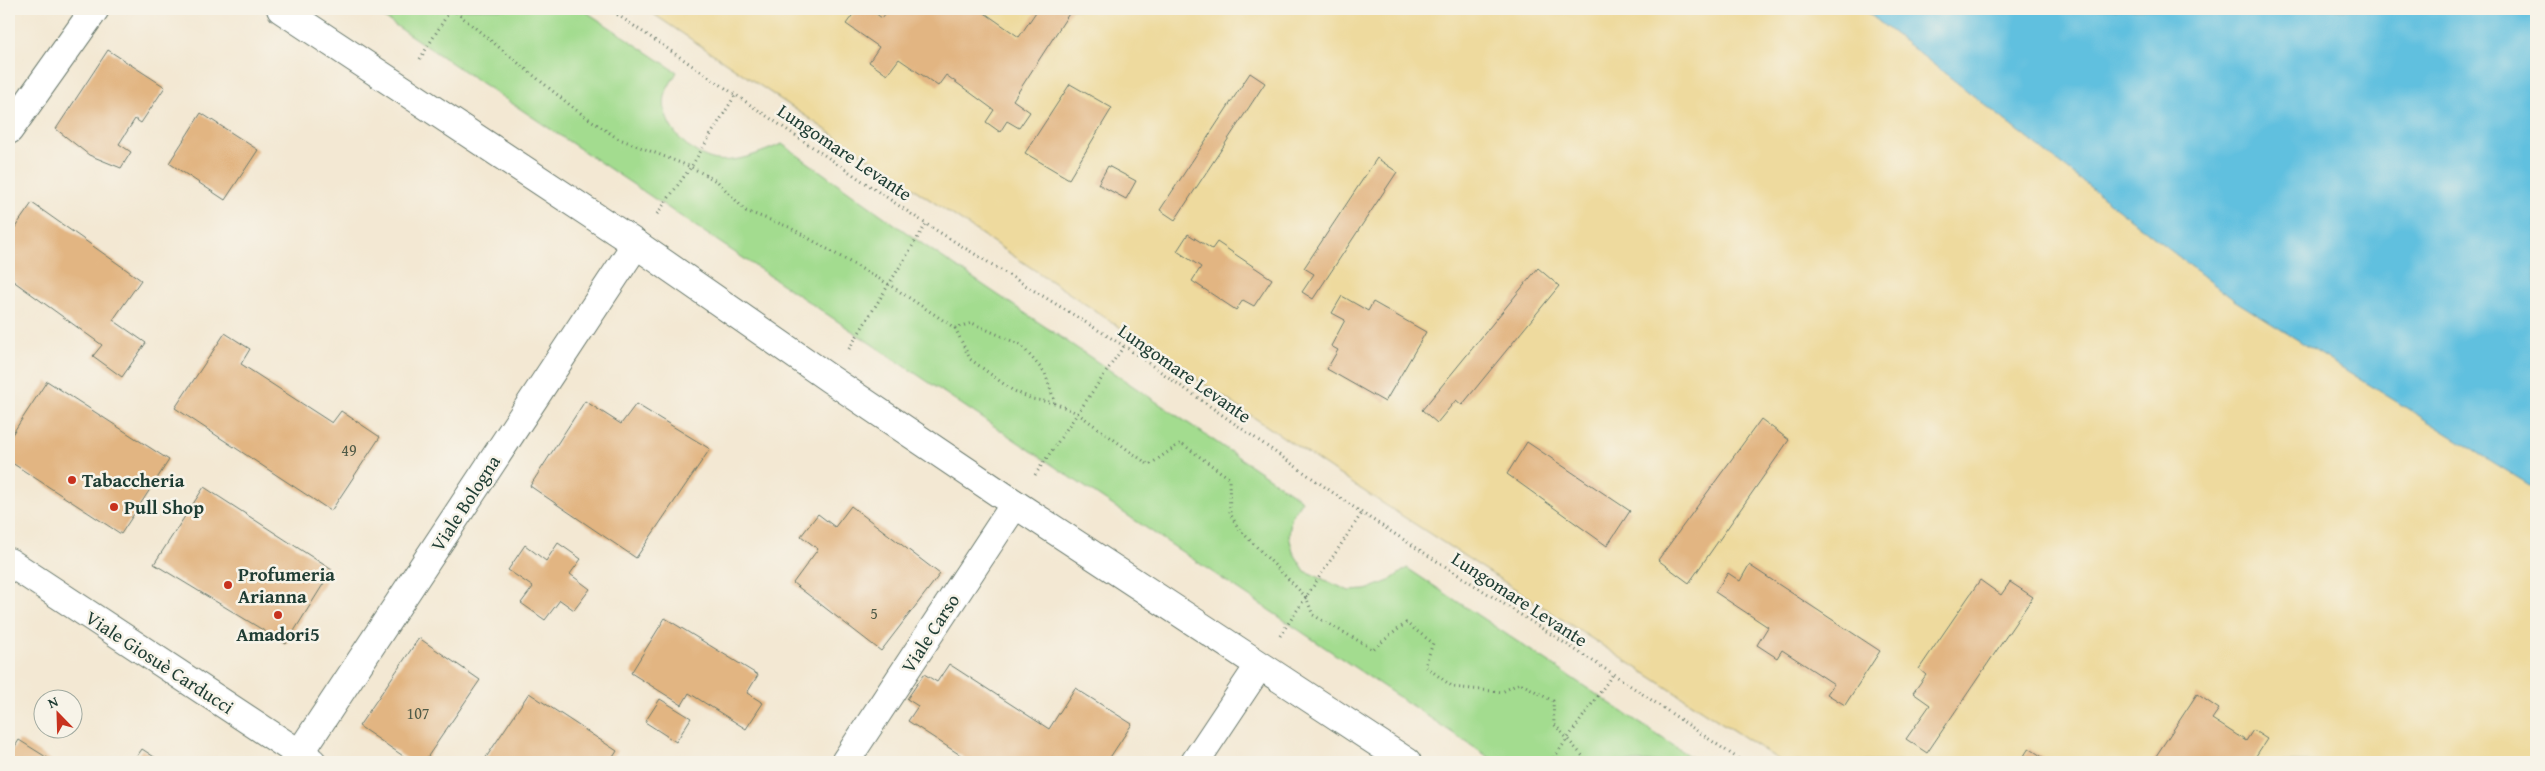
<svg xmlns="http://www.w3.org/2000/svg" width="2545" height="771" viewBox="0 0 2545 771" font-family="'Gentium Book Plus',serif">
	<rect width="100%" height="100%" fill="#f7f3e8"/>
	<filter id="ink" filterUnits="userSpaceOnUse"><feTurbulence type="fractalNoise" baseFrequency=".02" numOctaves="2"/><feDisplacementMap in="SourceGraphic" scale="10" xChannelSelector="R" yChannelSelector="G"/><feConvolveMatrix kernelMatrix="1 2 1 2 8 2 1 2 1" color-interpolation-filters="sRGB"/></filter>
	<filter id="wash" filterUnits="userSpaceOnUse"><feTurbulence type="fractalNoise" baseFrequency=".0096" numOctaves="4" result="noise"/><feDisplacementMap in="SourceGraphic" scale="20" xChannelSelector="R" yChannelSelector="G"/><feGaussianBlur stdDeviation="1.12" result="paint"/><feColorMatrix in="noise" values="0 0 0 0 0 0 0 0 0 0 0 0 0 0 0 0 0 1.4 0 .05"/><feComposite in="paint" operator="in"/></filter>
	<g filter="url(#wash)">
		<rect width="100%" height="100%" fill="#f3e8d3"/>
		<path fill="#a3dc8f" stroke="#618c62" d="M371 9H582L677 72C674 78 668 86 666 92 657 121 685 151 712 159 734 165 762 152 782 144L924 245 1302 500 1291 518 1289 536 1293 552 1305 571 1349 591 1366 590 1389 581 1407 568 1698 762H1496Z"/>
		<polygon fill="#eeda9e" stroke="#868c69" points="646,9 1863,9 2234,300 2536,489 2536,762 1782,762 1353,484"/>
		<polygon fill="#60c0df" stroke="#407e8a" points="1863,9 2536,9 2536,489 2234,300"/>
		<g id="blocks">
			<g fill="#e2b582">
				<polygon points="857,9 869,9 882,18 889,9 979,9 1019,37 1038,9 1072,9 1013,100 1030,112 1019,128 1007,121 1000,132 986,122 994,110 946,75 938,86 899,59 887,75 869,62 879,47 846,24"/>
				<polygon points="108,50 165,87 141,123 135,119 119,144 131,152 121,168 89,155 56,129"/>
				<polygon points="1250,73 1265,83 1175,220 1160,210"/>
				<polygon points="1070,84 1112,108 1069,179 1025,153"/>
				<polygon points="201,113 258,150 225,200 169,163"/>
				<polygon points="1377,158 1397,172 1313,299 1302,292 1314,274 1304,268"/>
				<polygon points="1108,166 1136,181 1126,199 1098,184"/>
				<polygon points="32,203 141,280 113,320 146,343 122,377 93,356 102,345 9,278 9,236"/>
				<polygon points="1188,234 1212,249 1217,242 1272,279 1254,306 1243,300 1236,310 1192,281 1201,267 1177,251"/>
				<polygon points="1538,268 1559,286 1462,405 1456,400 1437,423 1422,410"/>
				<polygon points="1342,296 1368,311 1373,302 1426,332 1385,402 1327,369 1338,350 1331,346 1345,320 1332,313"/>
				<polygon points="225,333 250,349 241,364 332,423 341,411 380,437 331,511 175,408"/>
				<polygon points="47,381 169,460 121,534 9,461 9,439"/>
				<polygon points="585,401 621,424 636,404 710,449 636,558 530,486"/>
				<polygon points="1761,419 1789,440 1689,583 1658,560"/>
				<polygon points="1527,442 1630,511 1607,546 1507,474"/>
				<polygon points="204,487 332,570 286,644 154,564"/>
				<polygon points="851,506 940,574 881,651 793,583 818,549 801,536 818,514 835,527"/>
				<polygon points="558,543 581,559 570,574 590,589 574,610 560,600 545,620 521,603 533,587 508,570 525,545 546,561"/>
				<polygon points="1749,565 1880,651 1845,705 1827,694 1834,684 1782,650 1777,658 1757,645 1768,627 1715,592 1728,573 1740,581"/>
				<polygon points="1980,580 2001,595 2010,582 2033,597 1927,753 1906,739 1930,705 1913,693 1926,675 1919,669"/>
				<polygon points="665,618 758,675 747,693 763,703 746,729 689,693 682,705 631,673"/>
				<polygon points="419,638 480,680 424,762 412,762 359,726"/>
				<polygon points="949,664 1049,729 1075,688 1132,724 1107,762 971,762 908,721 918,706 907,699 924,674 937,682"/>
				<polygon points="529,693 617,751 610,762 483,762"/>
				<polygon points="2197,694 2219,709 2212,719 2246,741 2253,730 2267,739 2252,762 2152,762"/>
				<polygon points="660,699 691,718 676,742 645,722"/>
				<polygon points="19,740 54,762 9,762 9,756"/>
				<polygon points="2029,748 2050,762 2020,762"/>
				<polygon points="142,749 162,762 133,762"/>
			</g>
		</g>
	</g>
	<g filter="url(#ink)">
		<use href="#blocks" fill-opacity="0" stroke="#69796c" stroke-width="1"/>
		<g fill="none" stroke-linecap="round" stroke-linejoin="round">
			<g stroke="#69796c" stroke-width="30">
				<g id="minor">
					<polyline points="281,9 636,244 830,379 1015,504 1407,762"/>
					<polyline points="9,130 95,9"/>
					<polyline points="294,762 636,244"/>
					<polyline points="845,762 1015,504"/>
					<polyline points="1195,762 1259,666"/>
				</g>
			</g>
			<g stroke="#69796c" stroke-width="30">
				<polyline id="tertiary" points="9,562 312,762"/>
			</g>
			<g stroke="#69796c" stroke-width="3" stroke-dasharray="1 4" stroke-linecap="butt">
				<polyline points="452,9 576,110 617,138 691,167 718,182 746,211 789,227 888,284 955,328 972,323 1021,345 1045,373 1055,403 1077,413 1149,465 1181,443 1229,478 1230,513 1238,528 1306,597 1313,615 1373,649 1406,623 1433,643 1425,666 1453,687 1502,692 1520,683 1553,701 1554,724 1588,762"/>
				<polyline points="609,9 926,224 1124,346 1362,513 1613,674 1743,762"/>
				<polyline points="420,59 451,9"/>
				<polyline points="657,214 691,167 736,94"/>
				<polyline points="955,328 970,359 1012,390 1032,399 1055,403"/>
				<polyline points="849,349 926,224"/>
				<polyline points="1035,475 1124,346"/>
				<polyline points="1280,636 1362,513"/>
				<polyline points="1551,762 1613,674"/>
			</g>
			<use href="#minor" stroke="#fff" stroke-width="28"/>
			<use href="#tertiary" stroke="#fff" stroke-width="28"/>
		</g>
	</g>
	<g fill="#c8321e" stroke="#f7f3e8" stroke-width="2">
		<circle cx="72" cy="480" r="5"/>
		<circle cx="114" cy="507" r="5"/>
		<circle cx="228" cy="585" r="5"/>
		<circle cx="278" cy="615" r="5"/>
	</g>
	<g text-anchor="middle" stroke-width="5" stroke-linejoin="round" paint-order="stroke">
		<g font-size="16" fill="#505b48">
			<text x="349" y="456">49</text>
			<text x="874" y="619">5</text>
			<text x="418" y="719">107</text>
		</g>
		<g font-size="19" fill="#1f3d34" stroke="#f7f3e8">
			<text transform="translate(845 152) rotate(34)" y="7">Lungomare Levante</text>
			<text transform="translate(1185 373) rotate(35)" y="7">Lungomare Levante</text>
			<text transform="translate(465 503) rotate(-57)" y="7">Viale Bologna</text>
			<text transform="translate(1520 599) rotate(33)" y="7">Lungomare Levante</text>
			<text transform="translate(930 633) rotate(-57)" y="7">Viale Carso</text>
			<text transform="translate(160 662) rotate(33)" y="7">Viale Giosuè Carducci</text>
		</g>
		<g font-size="19" font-weight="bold" fill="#1f3d34" stroke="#f7f3e8" text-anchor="start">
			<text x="82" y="487">Tabaccheria</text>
			<text x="124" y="514">Pull Shop</text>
			<text x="238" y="581">Profumeria<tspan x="238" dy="22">Arianna</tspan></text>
			<text x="278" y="641" text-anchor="middle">Amadori5</text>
		</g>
	</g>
	<rect width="2545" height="771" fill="none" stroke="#f7f3e8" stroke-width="30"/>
	<g transform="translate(58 714) rotate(337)"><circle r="24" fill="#f7f3e8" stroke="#a1aaa0"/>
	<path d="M0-4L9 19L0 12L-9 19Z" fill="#c8321e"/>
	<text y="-8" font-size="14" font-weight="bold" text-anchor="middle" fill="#1f3d34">N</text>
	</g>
</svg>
